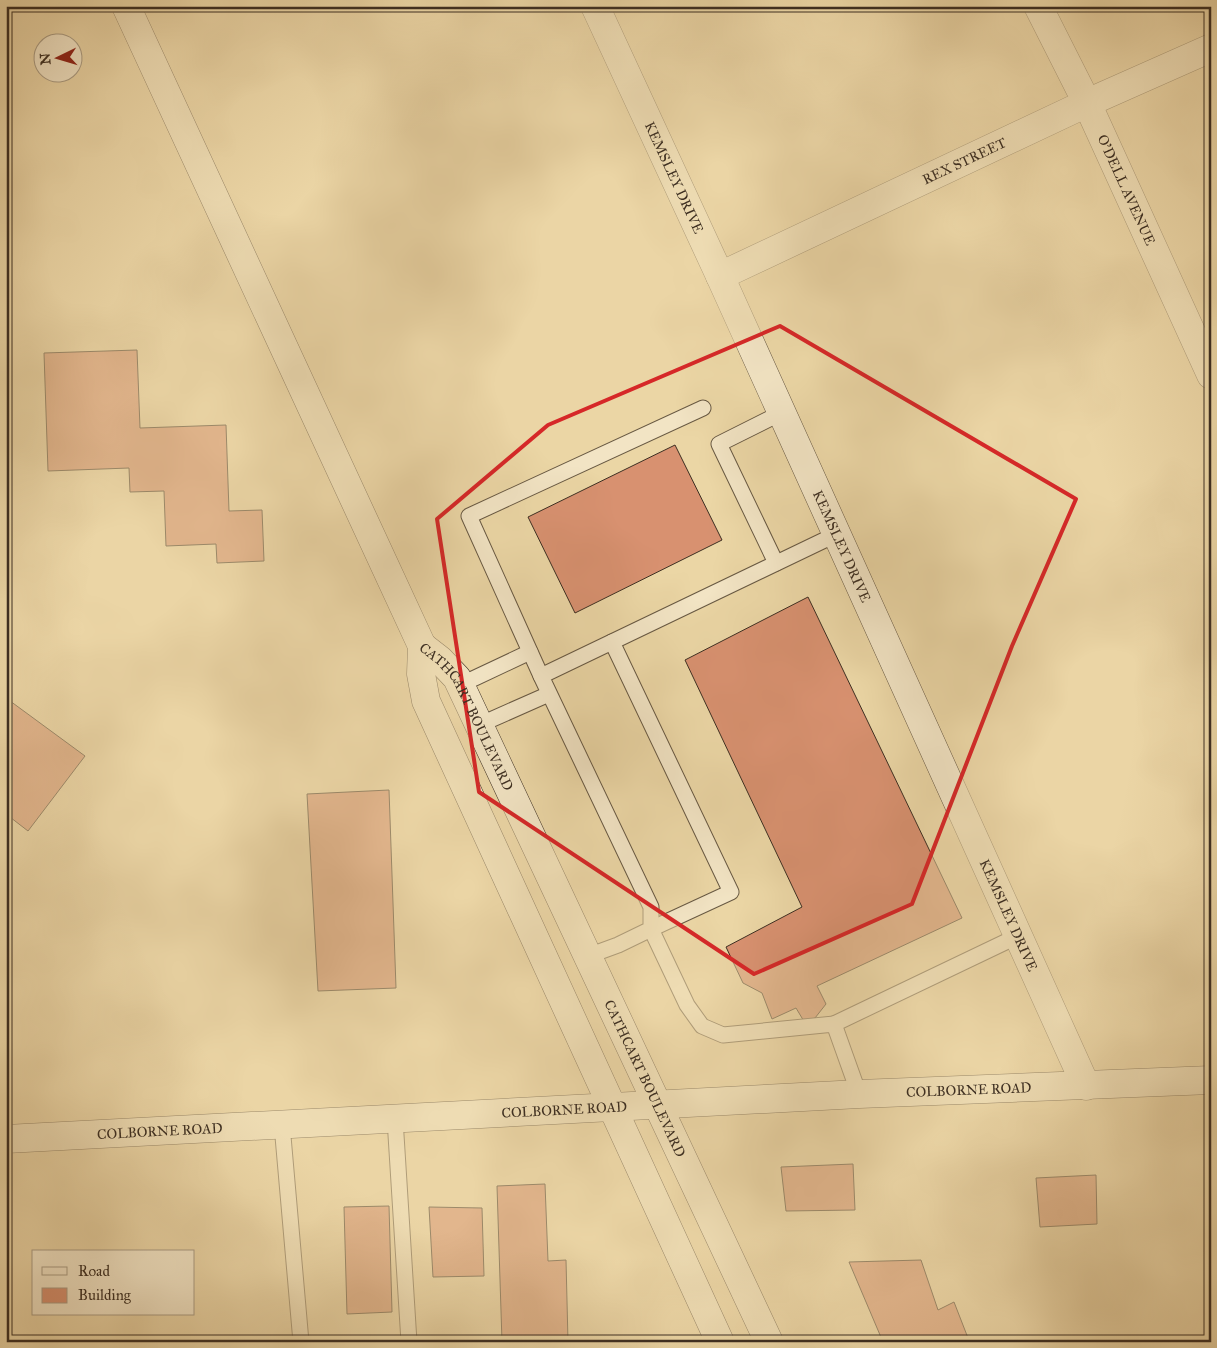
<svg xmlns="http://www.w3.org/2000/svg" width="1217" height="1348" viewBox="0 0 1217 1348" font-family="'IM FELL Great Primer',serif">
	<rect width="100%" height="100%" fill="#ebd6a5"/>
	<filter id="stains"><feTurbulence type="fractalNoise" baseFrequency=".004" numOctaves="4"/><feColorMatrix values="0 0 0 0 .2 0 0 0 0 .09 0 0 0 0 .02 0 0 0 .5 -.17"/></filter>
	<radialGradient id="worn" r=".72"><stop offset=".6" stop-color="#630" stop-opacity="0"/><stop offset="1" stop-color="#630" stop-opacity=".3"/></radialGradient>
	<g fill="#d89170" stroke="#3d2f22">
		<polygon points="137,350 140,428 226,425 229,511 262,510 264,561 217,563 216,544 166,546 164,491 130,492 129,468 48,471 44,353"/>
		<polygon points="675,445 722,540 575,613 528,517"/>
		<polygon points="808,597 962,918 817,986 826,1004 815,1018 805,1023 796,1008 772,1019 762,993 743,983 726,947 802,907 685,660"/>
		<polygon points="6,698 85,756 28,831 6,814"/>
		<polygon points="389,790 396,988 318,991 307,794"/>
		<polygon points="853,1164 855,1210 786,1211 781,1167"/>
		<polygon points="1096,1175 1097,1224 1040,1227 1036,1178"/>
		<polygon points="545,1184 548,1261 566,1260 568,1342 502,1342 497,1186"/>
		<polygon points="389,1206 392,1312 347,1314 344,1207"/>
		<polygon points="429,1207 482,1208 484,1276 433,1277"/>
		<polygon points="921,1260 938,1310 954,1302 968,1338 960,1342 883,1342 849,1262"/>
		<rect x="578" y="1338" width="85" height="4"/>
	</g>
	<g fill="none" stroke-linecap="round" stroke-linejoin="round">
		<g stroke="#685943" stroke-width="17">
			<g id="lane">
				<polyline points="776,563 719,444 781,413"/>
				<polyline points="612,642 731,892 651,929 687,1005 702,1026 723,1035 834,1024 859,1094"/>
				<polyline points="541,676 469,516 703,408"/>
				<polyline points="460,685 530,652"/>
				<polyline points="479,725 549,694"/>
				<polyline points="588,956 618,945 651,929 651,907 541,676 837,534"/>
				<polyline points="834,1024 1018,936"/>
				<polyline points="395,1119 409,1342"/>
				<polyline points="282,1125 301,1342"/>
			</g>
		</g>
		<g stroke="#685943" stroke-width="29">
			<g id="street">
				<path id="s1" d="M595 6 720 276 1086 1086"/>
				<path id="s2" d="M1038 6 1087 103 1211 375"/>
				<path id="s3" d="M720 276 1087 103 1211 48"/>
			</g>
		</g>
		<g stroke="#3d2f22" stroke-width="29">
			<g id="secondary">
				<polyline points="126,6 422,646 421,674 426,701 720,1342"/>
				<path id="s4" d="M422 646 440 660 457 678 769 1342"/>
				<path id="s5" d="M6 1139 859 1094 1211 1080"/>
			</g>
		</g>
		<use href="#lane" stroke="#f2e4c4" stroke-width="15"/>
		<use href="#street" stroke="#f2e4c4" stroke-width="28"/>
		<use href="#secondary" stroke="#f2e4c4" stroke-width="28"/>
	</g>
	<path d="M0 0H1217V1348H0ZM780 326 1076 499 1012 646 912 904 754 974 479 792 437 519 548 425Z" fill="#ebd6a5" fill-opacity=".55" fill-rule="evenodd"/>
	<path fill="none" stroke="#d62828" stroke-width="4" stroke-linejoin="round" d="M780 326 1076 499 1012 646 912 904 754 974 479 792 437 519 548 425Z"/>
	<g text-anchor="middle" stroke-width="5" stroke-linejoin="round" paint-order="stroke">
		<g font-size="14" fill="#3d2f22" stroke="#f2e4c4">
			<text dy="5" stroke="none"><textPath href="#s3" startOffset="270">REX STREET</textPath></text>
			<text dy="5" stroke="none"><textPath href="#s1" startOffset="189">KEMSLEY DRIVE</textPath></text>
			<text dy="5" stroke="none"><textPath href="#s2" startOffset="204">O'DELL AVENUE</textPath></text>
			<text dy="5" stroke="none"><textPath href="#s1" startOffset="594">KEMSLEY DRIVE</textPath></text>
			<text dy="5" stroke="none"><textPath href="#s4" startOffset="85">CATHCART BOULEVARD</textPath></text>
			<text dy="5" stroke="none"><textPath href="#s1" startOffset="999">KEMSLEY DRIVE</textPath></text>
			<text dy="5" stroke="none"><textPath href="#s4" startOffset="490">CATHCART BOULEVARD</textPath></text>
			<text dy="5" stroke="none"><textPath href="#s5" startOffset="964">COLBORNE ROAD</textPath></text>
			<text dy="5" stroke="none"><textPath href="#s5" startOffset="559">COLBORNE ROAD</textPath></text>
			<text dy="5" stroke="none"><textPath href="#s5" startOffset="154">COLBORNE ROAD</textPath></text>
		</g>
	</g>
	<rect width="1217" height="1348" fill="none" stroke="#ebd6a5" stroke-width="25"/>
	<rect x="8" y="8" width="1202" height="1333" fill="none" stroke="#3d2f22" stroke-width="2.5"/>
	<rect x="12" y="12" width="1192" height="1323" fill="none" stroke="#3d2f22"/>
	<rect x="32" y="1250" width="162" height="65" fill="#f2e4c4" stroke="#aa9c83"/>
	<rect x="42" y="1267" width="25" height="8" fill="#f2e4c4" stroke="#aa9c83"/>
	<text x="78" y="1276" font-size="15" fill="#3d2f22">Road</text>
	<rect x="42" y="1288" width="25" height="15" fill="#d89170" stroke="#aa9c83"/>
	<text x="78" y="1300" font-size="15" fill="#3d2f22">Building</text>
	<g transform="translate(58 58) rotate(265)"><circle r="24" fill="#f2e4c4" stroke="#aa9c83"/>
	<path d="M0-4L9 19L0 12L-9 19Z" fill="#8f2418"/>
	<text y="-8" font-size="14" font-weight="bold" text-anchor="middle" fill="#3d2f22">N</text>
	</g>
	<rect width="100%" height="100%" filter="url(#stains)"/>
	<rect width="100%" height="100%" fill="url(#worn)"/>
</svg>
